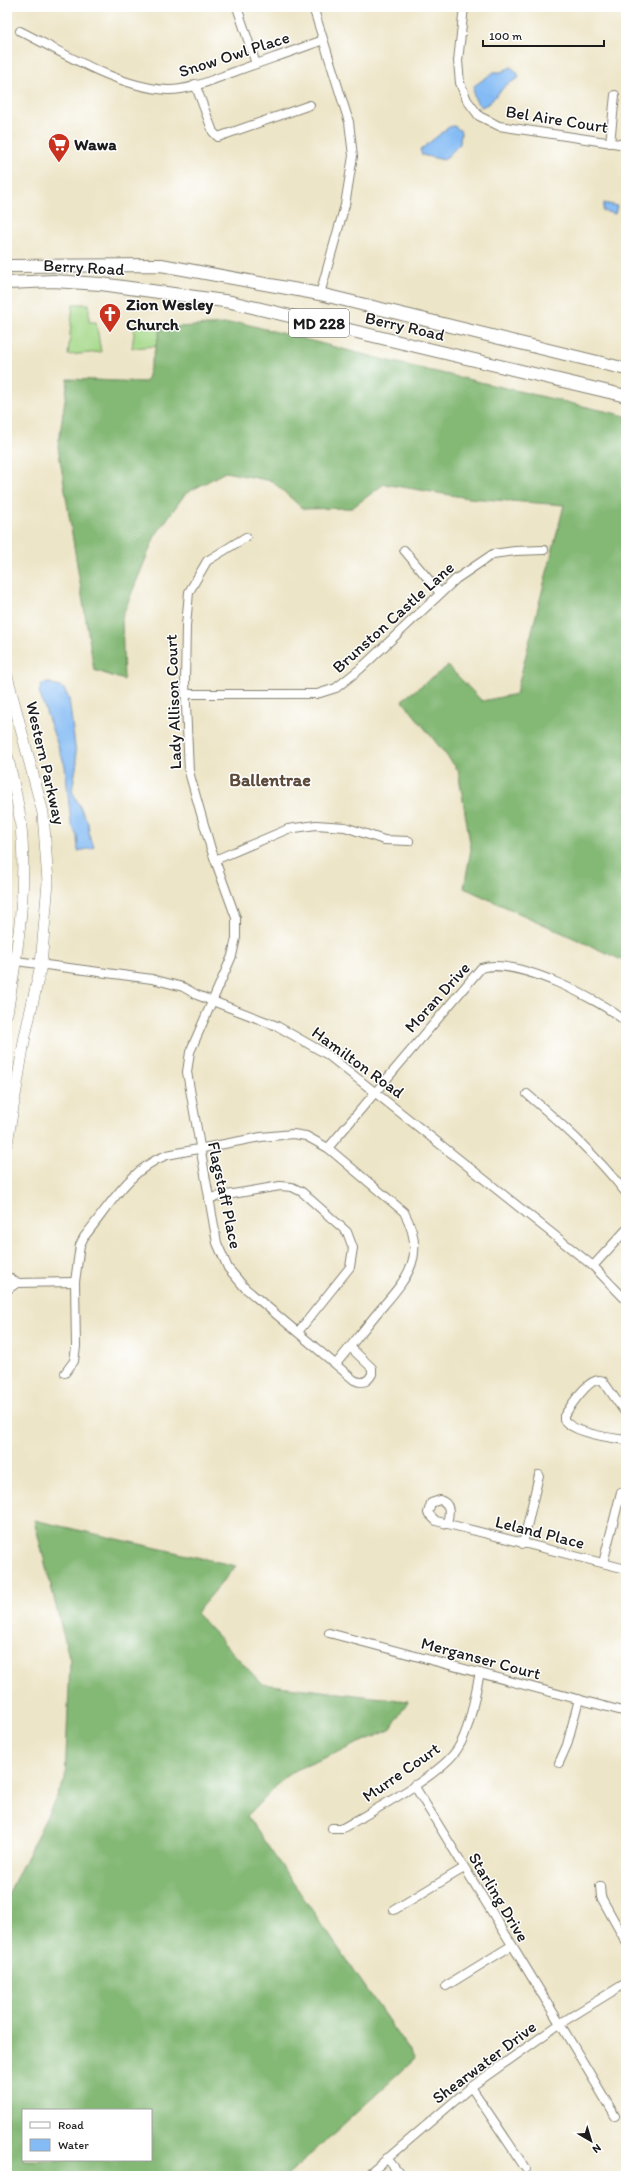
<svg xmlns="http://www.w3.org/2000/svg" width="633" height="2183" viewBox="0 0 633 2183" font-family="Itim,sans-serif">
	<rect width="100%" height="100%" fill="#fff"/>
	<filter id="ink" filterUnits="userSpaceOnUse"><feTurbulence type="fractalNoise" baseFrequency=".025" numOctaves="2"/><feDisplacementMap in="SourceGraphic" scale="8" xChannelSelector="R" yChannelSelector="G"/><feConvolveMatrix kernelMatrix="1 2 1 2 8 2 1 2 1" color-interpolation-filters="sRGB"/></filter>
	<filter id="wash" filterUnits="userSpaceOnUse"><feTurbulence type="fractalNoise" baseFrequency=".012" numOctaves="4" result="noise"/><feDisplacementMap in="SourceGraphic" scale="16" xChannelSelector="R" yChannelSelector="G"/><feGaussianBlur stdDeviation="0.9" result="paint"/><feColorMatrix in="noise" values="0 0 0 0 0 0 0 0 0 0 0 0 0 0 0 0 0 1.4 0 .05"/><feComposite in="paint" operator="in"/></filter>
	<g filter="url(#wash)">
		<rect width="100%" height="100%" fill="#ede5c7"/>
		<g fill="#a4d888" stroke="#607a52">
			<polygon points="73,304 89,304 89,322 96,322 101,352 68,355"/>
			<polygon points="136,318 161,328 156,346 132,348"/>
		</g>
		<g fill="#83b874" stroke="#506a48" fill-rule="evenodd">
			<polygon points="242,323 385,360 626,416 626,962 464,888 471,849 458,770 402,700 448,666 482,701 516,694 564,505 468,498 384,484 352,508 303,509 272,481 225,472 185,494 155,536 122,617 124,680 94,670 58,447 68,379 146,382 161,328"/>
			<path d="M34 1520 236 1566 196 1613 262 1684 408 1701 390 1730 289 1773 247 1816 415 2059 287 2176H7V1896L65 1780 70 1661ZM23 2110H151V2160H23Z"/>
		</g>
		<g fill="#84bbf4" stroke="#506c88">
			<path d="M511 67 517 72 519 78 506 85 488 104 481 107C475 101 472 95 474 86L494 72H501Z"/>
			<polygon points="454,126 461,131 460,144 444,160 422,155 420,150 449,127"/>
			<polygon points="604,203 617,206 615,214 603,211"/>
			<polygon points="50,683 64,689 69,699 77,762 72,791 88,823 90,839 94,846 93,848 78,851 77,836 71,823 65,766 39,692 42,684"/>
		</g>
	</g>
	<g filter="url(#ink)">
		<g fill="none" stroke-linecap="round" stroke-linejoin="round">
			<g stroke="#848072" stroke-width="10">
				<g id="minor">
					<polyline points="237,7 256,64"/>
					<polyline points="313,7 349,122 353,156 345,205 320,294"/>
					<polyline points="464,7 458,61 460,83 467,100 479,116 499,126 626,145"/>
					<path d="M20 31C64 53 117 87 167 90 189 91 214 79 234 72 264 61 294 51 323 40"/>
					<polyline points="195,84 213,132 218,137 310,105"/>
					<polyline points="610,143 615,95"/>
					<path d="M246 537 207 561 189 592 186 626 185 682 189 772 211 849 236 918V938L232 956 190 1052 187 1072 217 1243 228 1268 245 1288 354 1380C362 1384 368 1382 372 1374V1368L350 1347"/>
					<polyline points="404,550 440,593"/>
					<polyline points="186,694 317,694 336,688 360,669 456,579 493,554 515,551 544,550"/>
					<polyline points="215,860 288,829 316,825 345,827 384,840 409,841"/>
					<polyline points="16,961 152,979 183,987 197,995 277,1026 328,1055 593,1266 626,1300"/>
					<path d="M527 1094C564 1126 596 1155 626 1193"/>
					<path d="M328 1148 481 968C515 957 600 999 626 1022"/>
					<polyline points="209,1198 280,1186 292,1187 302,1192 347,1232 353,1248 350,1267 298,1332"/>
					<polyline points="593,1266 626,1230"/>
					<polyline points="7,1276 17,1283"/>
					<polyline points="7,1290 17,1283 75,1282"/>
					<path d="M65 1373 74 1361 76 1347 75 1282 80 1245 84 1237C108 1208 130 1168 167 1155L261 1137 293 1134 306 1136 328 1148 404 1212C428 1257 407 1278 378 1312 364 1329 350 1347 336 1364"/>
					<path d="M626 1414 603 1381C590 1374 571 1406 564 1416V1420C574 1433 610 1438 626 1440"/>
					<path d="M447 1524C449 1514 452 1504 440 1500L431 1503 428 1513 436 1521 626 1569"/>
					<polyline points="523,1544 539,1475"/>
					<polyline points="603,1563 621,1492"/>
					<polyline points="329,1633 626,1712"/>
					<polyline points="559,1763 567,1745 579,1699"/>
					<path d="M414 1785C481 1895 550 2005 615 2116"/>
					<path d="M332 1828H343C372 1811 442 1775 458 1748 471 1727 474 1697 480 1673"/>
					<polyline points="600,1886 601,1897 626,1942"/>
					<polyline points="394,1910 464,1868"/>
					<polyline points="446,1986 511,1946"/>
					<polyline points="471,2087 526,2169"/>
					<polyline points="387,2158 401,2176"/>
					<polyline points="367,2176 471,2087 561,2023 626,1983"/>
				</g>
			</g>
			<g stroke="#848072" stroke-width="12">
				<g id="major">
					<polyline points="7,676 43,813 48,882 41,965 25,1036 7,1143"/>
					<path d="M7 755C12 776 17 797 20 818 28 883 18 949 7 1013"/>
				</g>
			</g>
			<g stroke="#848072" stroke-width="14">
				<g id="highway">
					<polyline points="7,266 161,265 320,294 626,369"/>
					<polyline points="7,283 53,281 101,284 231,302 626,396"/>
				</g>
			</g>
			<use href="#minor" stroke="#fff" stroke-width="8"/>
			<use href="#major" stroke="#fff" stroke-width="11"/>
			<use href="#highway" stroke="#fff" stroke-width="12"/>
		</g>
	</g>
	<defs>
		<g id="supermarket-pin" transform="scale(1.15)"><path d="M0 17L-7.5 6A9.5 9.5 0 1 1 7.5 6Z" fill="#c8321e" stroke="#fff"/><path d="M-6-5.5h2.5l.6 2H6L4.5 2H-2.5L-4.4-4H-6ZM-1.5 3.2a1.3 1.3 0 1 0 .1 0ZM3 3.2a1.3 1.3 0 1 0 .1 0Z" fill="#fff"/></g>
		<g id="church-pin" transform="scale(1.15)"><path d="M0 17L-7.5 6A9.5 9.5 0 1 1 7.5 6Z" fill="#c8321e" stroke="#fff"/><path d="M-1.2-6h2.4v3.5h3.3v2.4h-3.3V6h-2.4V-.1h-3.3v-2.4h3.3Z" fill="#fff"/></g>
	</defs>
	<g fill-rule="evenodd">
		<use href="#supermarket-pin" x="59" y="144"/>
		<use href="#church-pin" x="110" y="314"/>
	</g>
	<g text-anchor="middle" stroke-width="3" stroke-linejoin="round" paint-order="stroke">
		<rect fill="#fff" stroke="#606060" stroke-width="1" x="289" y="309" width="60" height="28" rx="3"/>
		<g font-size="16" font-weight="bold" fill="#1c1c1c">
			<text x="319" y="329">MD 228</text>
		</g>
		<g font-size="17" fill="#1c1c1c" stroke="#fff">
			<text transform="translate(234 54) rotate(-18)" y="6">Snow Owl Place</text>
			<text transform="translate(557 119) rotate(9)" y="6">Bel Aire Court</text>
			<text transform="translate(84 267) rotate(3)" y="6">Berry Road</text>
			<text transform="translate(405 326) rotate(13)" y="6">Berry Road</text>
			<text transform="translate(393 617) rotate(-42)" y="6">Brunston Castle Lane</text>
			<text transform="translate(173 702) rotate(-92)" y="6">Lady Allison Court</text>
			<text transform="translate(46 763) rotate(77)" y="6">Western Parkway</text>
			<text transform="translate(437 997) rotate(-48)" y="6">Moran Drive</text>
			<text transform="translate(358 1062) rotate(36)" y="6">Hamilton Road</text>
			<text transform="translate(225 1195) rotate(78)" y="6">Flagstaff Place</text>
			<text transform="translate(540 1532) rotate(14)" y="6">Leland Place</text>
			<text transform="translate(481 1658) rotate(15)" y="6">Merganser Court</text>
			<text transform="translate(401 1772) rotate(-35)" y="6">Murre Court</text>
			<text transform="translate(499 1897) rotate(59)" y="6">Starling Drive</text>
			<text transform="translate(484 2062) rotate(-37)" y="6">Shearwater Drive</text>
		</g>
		<g font-size="17" font-weight="bold" fill="#1c1c1c" stroke="#fff" text-anchor="start">
			<text x="74" y="150">Wawa</text>
			<text x="126" y="310">Zion Wesley<tspan x="126" dy="20">Church</tspan></text>
		</g>
		<g font-size="18" font-weight="bold" fill="#5c4a3b" stroke="#fff">
			<text x="270" y="786">Ballentrae</text>
		</g>
	</g>
	<rect width="633" height="2183" fill="none" stroke="#fff" stroke-width="24"/>
	<rect x="22" y="2109" width="130" height="52" fill="#ffffff" stroke="#a4a4a4"/>
	<rect x="30" y="2122" width="20" height="6" fill="#ffffff" stroke="#a4a4a4"/>
	<text x="58" y="2129" font-size="12" fill="#1c1c1c">Road</text>
	<rect x="30" y="2139" width="20" height="12" fill="#84bbf4" stroke="#a4a4a4"/>
	<text x="58" y="2149" font-size="12" fill="#1c1c1c">Water</text>
	<g transform="translate(591 2141) rotate(142)" stroke="#ffffff" stroke-width="3" paint-order="stroke">
	<path d="M0-3L7 15L0 10L-7 15Z" fill="#1c1c1c"/>
	<text y="-6" font-size="11" font-weight="bold" text-anchor="middle" fill="#1c1c1c">N</text>
	</g>
	<path d="M483 40v6h121v-6" fill="none" stroke="#1c1c1c" stroke-width="2"/>
	<text x="489" y="40" font-size="12" fill="#1c1c1c" stroke="#ffffff" stroke-width="3" paint-order="stroke">100 m</text>
</svg>
